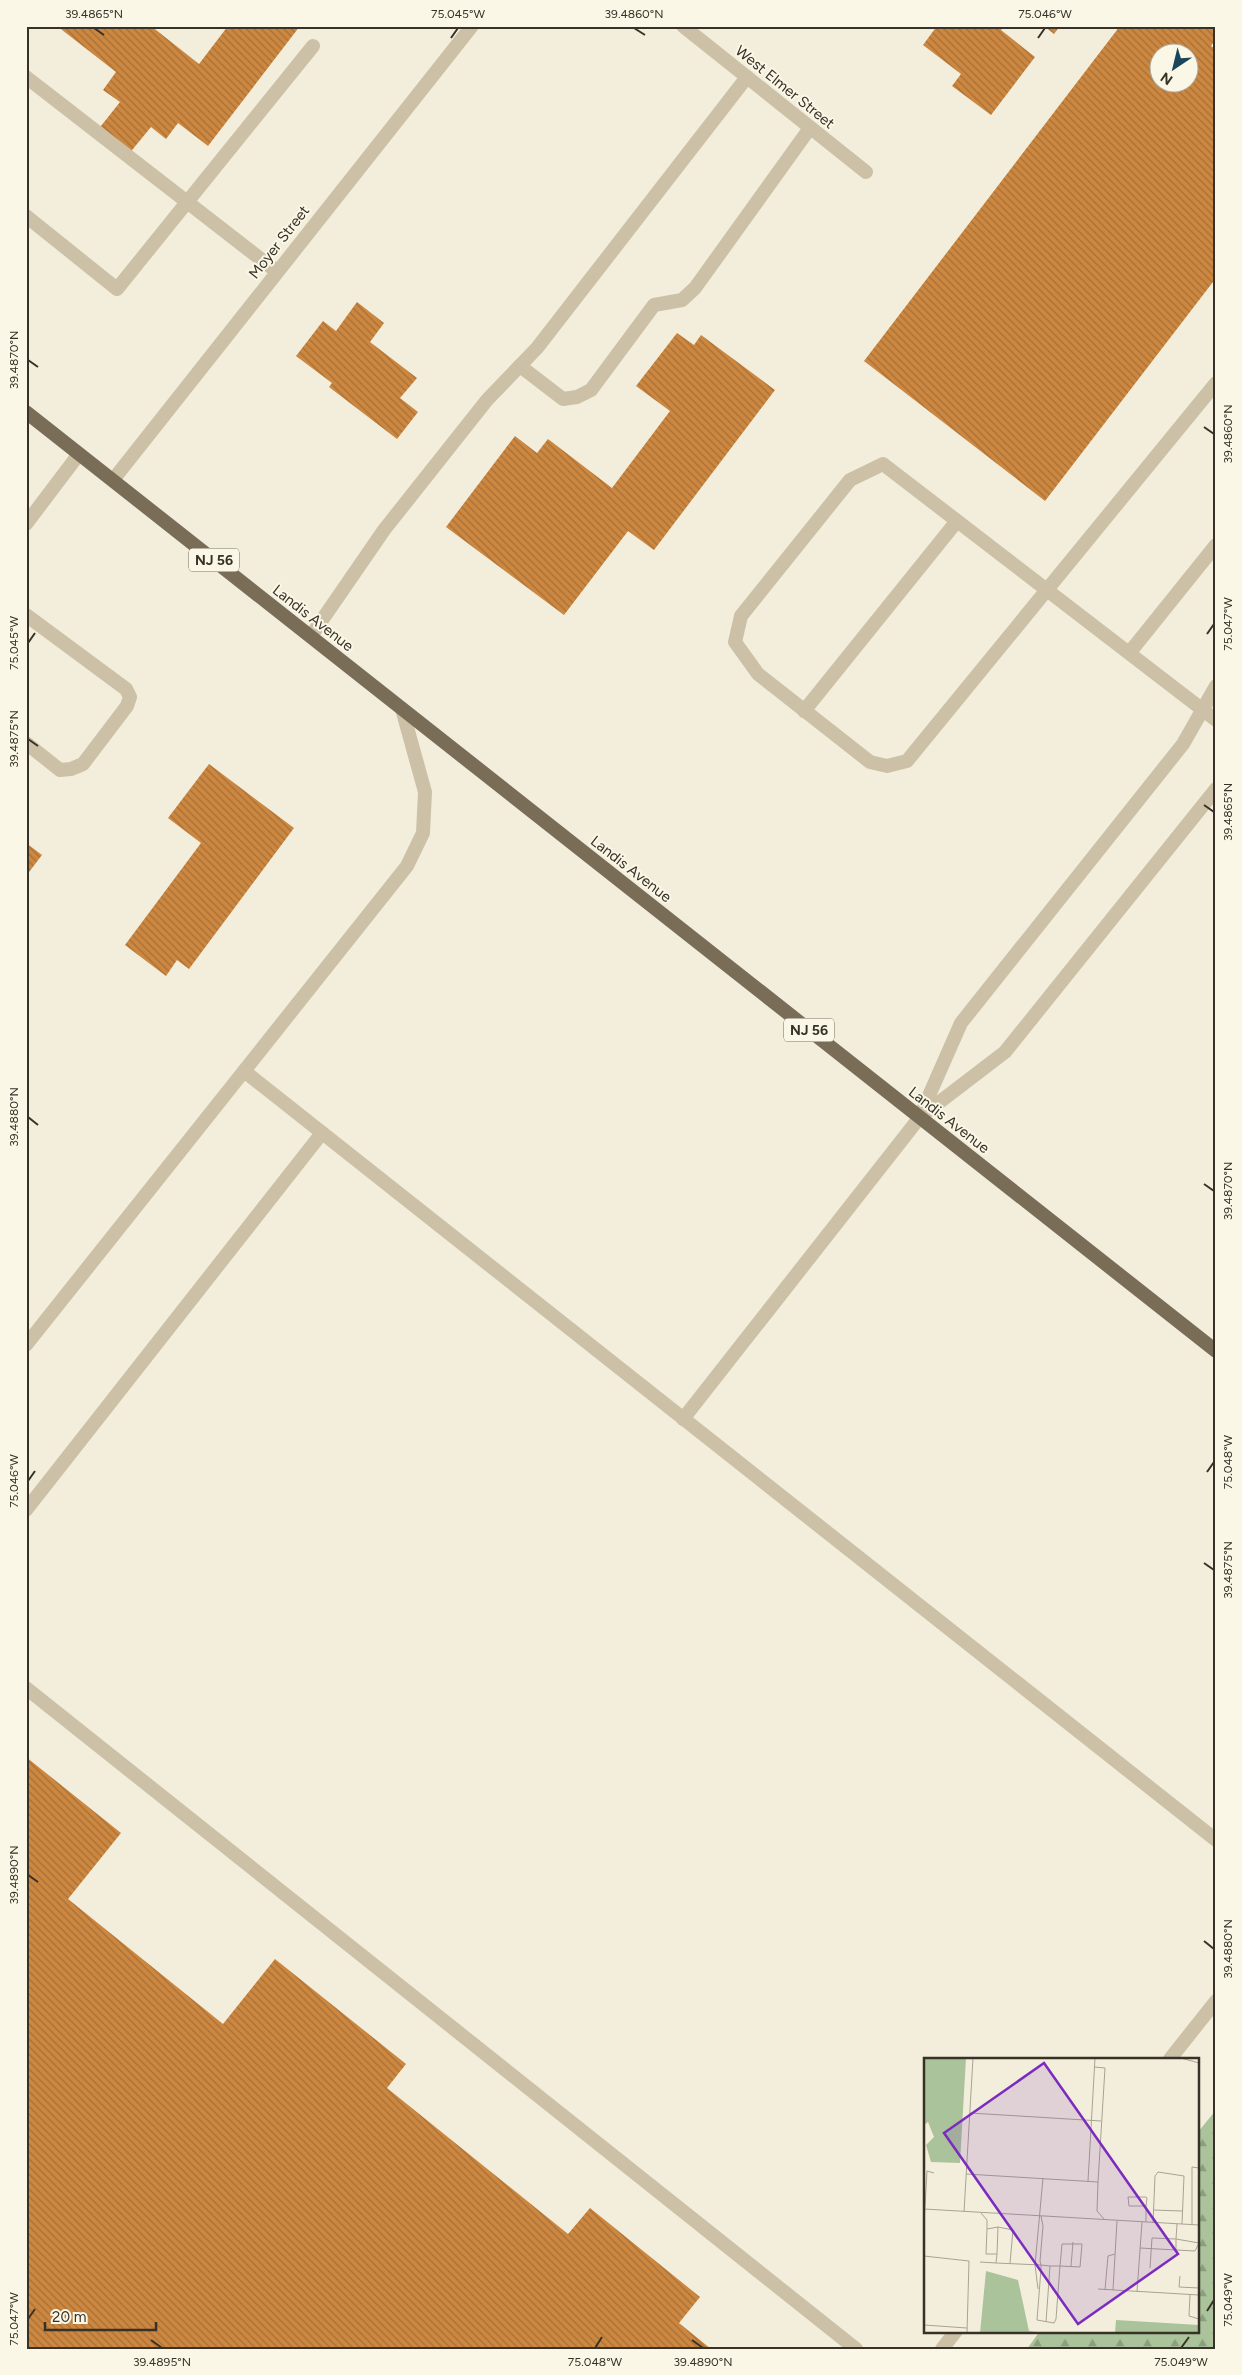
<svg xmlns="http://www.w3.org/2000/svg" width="1242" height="2375" viewBox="0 0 1242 2375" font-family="Figtree,sans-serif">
	<defs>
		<pattern id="forest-firs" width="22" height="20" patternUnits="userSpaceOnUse" patternTransform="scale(1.25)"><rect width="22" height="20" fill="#aac39a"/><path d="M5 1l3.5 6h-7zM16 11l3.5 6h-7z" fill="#8b9f7e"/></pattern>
		<pattern id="building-back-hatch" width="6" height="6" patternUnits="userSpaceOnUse" patternTransform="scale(1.25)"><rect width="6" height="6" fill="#cc8740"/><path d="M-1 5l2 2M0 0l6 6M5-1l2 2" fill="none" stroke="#a76f36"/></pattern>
	</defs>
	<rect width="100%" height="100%" fill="#f3eedb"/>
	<polygon fill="url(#forest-firs)" points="1216,2110 1216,2349 1027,2349 1040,2331 1198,2331 1198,2132"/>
	<g fill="url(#building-back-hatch)" fill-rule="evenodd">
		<polygon points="57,26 151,26 199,64 228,26 300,26 208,146 178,123 166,139 151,127 128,155 97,131 120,102 103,90 116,72"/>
		<polygon points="937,26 1004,26 1001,30 1035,57 991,115 952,86 961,74 923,45"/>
		<polygon points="1044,26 1060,26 1054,34"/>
		<path d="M1120 26H1216V39L1211 46 1216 49V278L1045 501 864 361ZM1160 52H1190V82H1160Z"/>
		<polygon points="357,302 384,323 370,342 417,378 400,398 418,412 397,439 329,387 332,383 296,356 323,321 336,331"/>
		<polygon points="677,333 694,345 701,335 775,390 654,550 628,531 564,615 446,527 515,436 537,453 548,439 612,488 670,411 636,386"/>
		<polygon points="209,764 294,828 189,969 177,960 166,976 125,945 201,843 168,818"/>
		<polygon points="26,843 42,855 26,876"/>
		<polygon points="26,1757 121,1833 68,1899 223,2024 275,1959 406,2064 387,2088 568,2234 590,2208 700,2297 679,2323 711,2349 26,2349"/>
	</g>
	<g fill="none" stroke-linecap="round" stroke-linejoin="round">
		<g stroke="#ccc1a6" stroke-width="14">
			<polyline points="26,77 276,271"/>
			<polyline points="26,216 117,289 313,46"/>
			<polyline points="520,366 563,399 577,397 591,390 654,305 682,300 695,288 810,128"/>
			<path d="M1216 383 907 761 887 766 870 762 758 674 735 642 741 616 850 480 883 464C994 549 1105 635 1216 720"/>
			<polyline points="26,524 79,454"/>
			<polyline points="26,615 126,689 130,697 127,706 83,764 71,769 60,770 26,743"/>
			<polyline points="311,636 384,530 487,400 537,348 747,77"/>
			<polyline points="1130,652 1216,545"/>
			<polyline points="804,711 957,521"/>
			<polyline points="244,1071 407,866 423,833 425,792 402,709"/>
			<polyline points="920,1116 961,1023 1183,744 1216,686"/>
			<polyline points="26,1345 244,1071 1216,1840"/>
			<polyline points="683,1419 920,1117 1005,1052 1216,789"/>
			<polyline points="26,1510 322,1133"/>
			<polyline points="26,1688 856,2349"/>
			<polyline points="1170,2059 1216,2001"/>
			<polyline points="942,2349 956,2331"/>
		</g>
		<g stroke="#ccc1a6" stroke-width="14">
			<polyline points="683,26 866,172"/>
			<polyline points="113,480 472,26"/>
		</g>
		<polyline stroke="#7a6d58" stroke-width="14" points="26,412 1216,1351"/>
	</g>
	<path fill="none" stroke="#383127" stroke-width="2" d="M94 28 104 35M634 28 645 35M451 38 458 28M1038 38 1045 28M28 360 38 367M1204 427 1214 434M1207 634 1214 624M28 643 35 633M28 739 38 746M1204 805 1214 812M28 1117 38 1125M1204 1184 1214 1191M1207 1472 1214 1462M28 1481 35 1471M1204 1563 1214 1570M28 1875 38 1882M1204 1941 1214 1949M1207 2311 1214 2300M28 2319 35 2309M151 2340 162 2348M692 2340 703 2348M595 2348 602 2337M1181 2348 1189 2337"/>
	<g text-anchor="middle" stroke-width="4" stroke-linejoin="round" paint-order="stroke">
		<g fill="#faf7e7" stroke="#726c61" stroke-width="1">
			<rect x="189" y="548.5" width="50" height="23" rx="4"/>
			<rect x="784" y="1018.5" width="50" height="23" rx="4"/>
		</g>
		<g font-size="14" font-weight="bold" fill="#383127">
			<text x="214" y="565">NJ 56</text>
			<text x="809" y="1035">NJ 56</text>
		</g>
		<g font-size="15" fill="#383127" stroke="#faf7e7">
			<text transform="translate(785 87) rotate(39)" y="5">West Elmer Street</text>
			<text transform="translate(279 242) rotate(-52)" y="5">Moyer Street</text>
			<text transform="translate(313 618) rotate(38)" y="5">Landis Avenue</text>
			<text transform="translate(631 869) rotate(38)" y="5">Landis Avenue</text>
			<text transform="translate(949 1120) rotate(38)" y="5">Landis Avenue</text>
		</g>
	</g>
	<g transform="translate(924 2058)">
		<rect width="275" height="275" fill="#f3eedb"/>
		<path d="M0 0H42L36 105 7 104 2 87 10 79 4 64 0 67ZM62 213 94 222 105 273 120 275H56Z" fill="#aac39a"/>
		<path d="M192 262 275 267V275H191Z" fill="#aac39a"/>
		<path fill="none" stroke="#a8a293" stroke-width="1" d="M257 0 275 5M46 55 177 63M42 116 174 124 181 10 170 9M164 123 171 0M174 124 173 153 181 162M0 151 275 167M229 152 258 153M40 154 49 0M57 155 63 162V171M222 164V148L223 140 222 139H204L205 148H222M0 165 3 113 10 115M229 165 231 118 234 114 260 118 258 166M268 167V109L275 110M74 169 89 172 86 205M216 190 271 193 275 185 252 181 253 166M0 198 45 203 43 275M56 204 72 205 117 207 126 208H136L156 209 158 186H138L136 208 132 261 130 265 113 262 117 211V207L116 203 119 168 117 158M72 205 73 196 74 169 63 171 62 196H73M147 208 149 184M226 210 228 180 252 181V192M256 218 255 229 275 230M114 231 111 207 119 120M174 231 275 237M181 232 184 198 191 196M189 232 193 163M213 234 218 164M266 237 265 258 275 261M122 264 126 208M0 267 43 270"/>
		<path fill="#7b2cbf" fill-opacity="0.15" stroke="#7b2cbf" stroke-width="2.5" d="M120 5 254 196 154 266 20 75Z"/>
		<rect width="275" height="275" fill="none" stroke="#383127" stroke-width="2.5"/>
	</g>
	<rect width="1242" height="2375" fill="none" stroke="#faf7e7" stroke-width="55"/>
	<g transform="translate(1174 68) rotate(215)"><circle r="24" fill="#faf7e7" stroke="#aca89a"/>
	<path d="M0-4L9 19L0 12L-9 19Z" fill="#1a465c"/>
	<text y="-8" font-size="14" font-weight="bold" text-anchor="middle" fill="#383127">N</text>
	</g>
	<path d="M45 2322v8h111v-8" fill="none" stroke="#383127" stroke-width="2.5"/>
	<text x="52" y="2322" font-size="15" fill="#383127" stroke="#faf7e7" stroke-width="4" paint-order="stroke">20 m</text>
	<rect x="28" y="28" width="1186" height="2320" fill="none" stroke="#383127" stroke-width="2"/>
	<g font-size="12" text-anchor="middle" fill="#383127">
		<text x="94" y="18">39.4865°N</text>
		<text x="458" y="18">75.045°W</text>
		<text x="634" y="18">39.4860°N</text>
		<text x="1045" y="18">75.046°W</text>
		<text transform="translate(14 360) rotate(-90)" y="4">39.4870°N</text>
		<text transform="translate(1228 434) rotate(-90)" y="4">39.4860°N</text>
		<text transform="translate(1228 624) rotate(-90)" y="4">75.047°W</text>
		<text transform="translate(14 643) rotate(-90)" y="4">75.045°W</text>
		<text transform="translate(14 739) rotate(-90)" y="4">39.4875°N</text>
		<text transform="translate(1228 812) rotate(-90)" y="4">39.4865°N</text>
		<text transform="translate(14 1117) rotate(-90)" y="4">39.4880°N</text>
		<text transform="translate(1228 1191) rotate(-90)" y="4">39.4870°N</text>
		<text transform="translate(1228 1462) rotate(-90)" y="4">75.048°W</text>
		<text transform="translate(14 1481) rotate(-90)" y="4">75.046°W</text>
		<text transform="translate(1228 1570) rotate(-90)" y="4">39.4875°N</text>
		<text transform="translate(14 1875) rotate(-90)" y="4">39.4890°N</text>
		<text transform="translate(1228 1949) rotate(-90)" y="4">39.4880°N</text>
		<text transform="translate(1228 2300) rotate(-90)" y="4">75.049°W</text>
		<text transform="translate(14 2319) rotate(-90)" y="4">75.047°W</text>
		<text x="162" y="2366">39.4895°N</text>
		<text x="595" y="2366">75.048°W</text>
		<text x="703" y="2366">39.4890°N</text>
		<text x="1181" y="2366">75.049°W</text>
	</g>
</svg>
